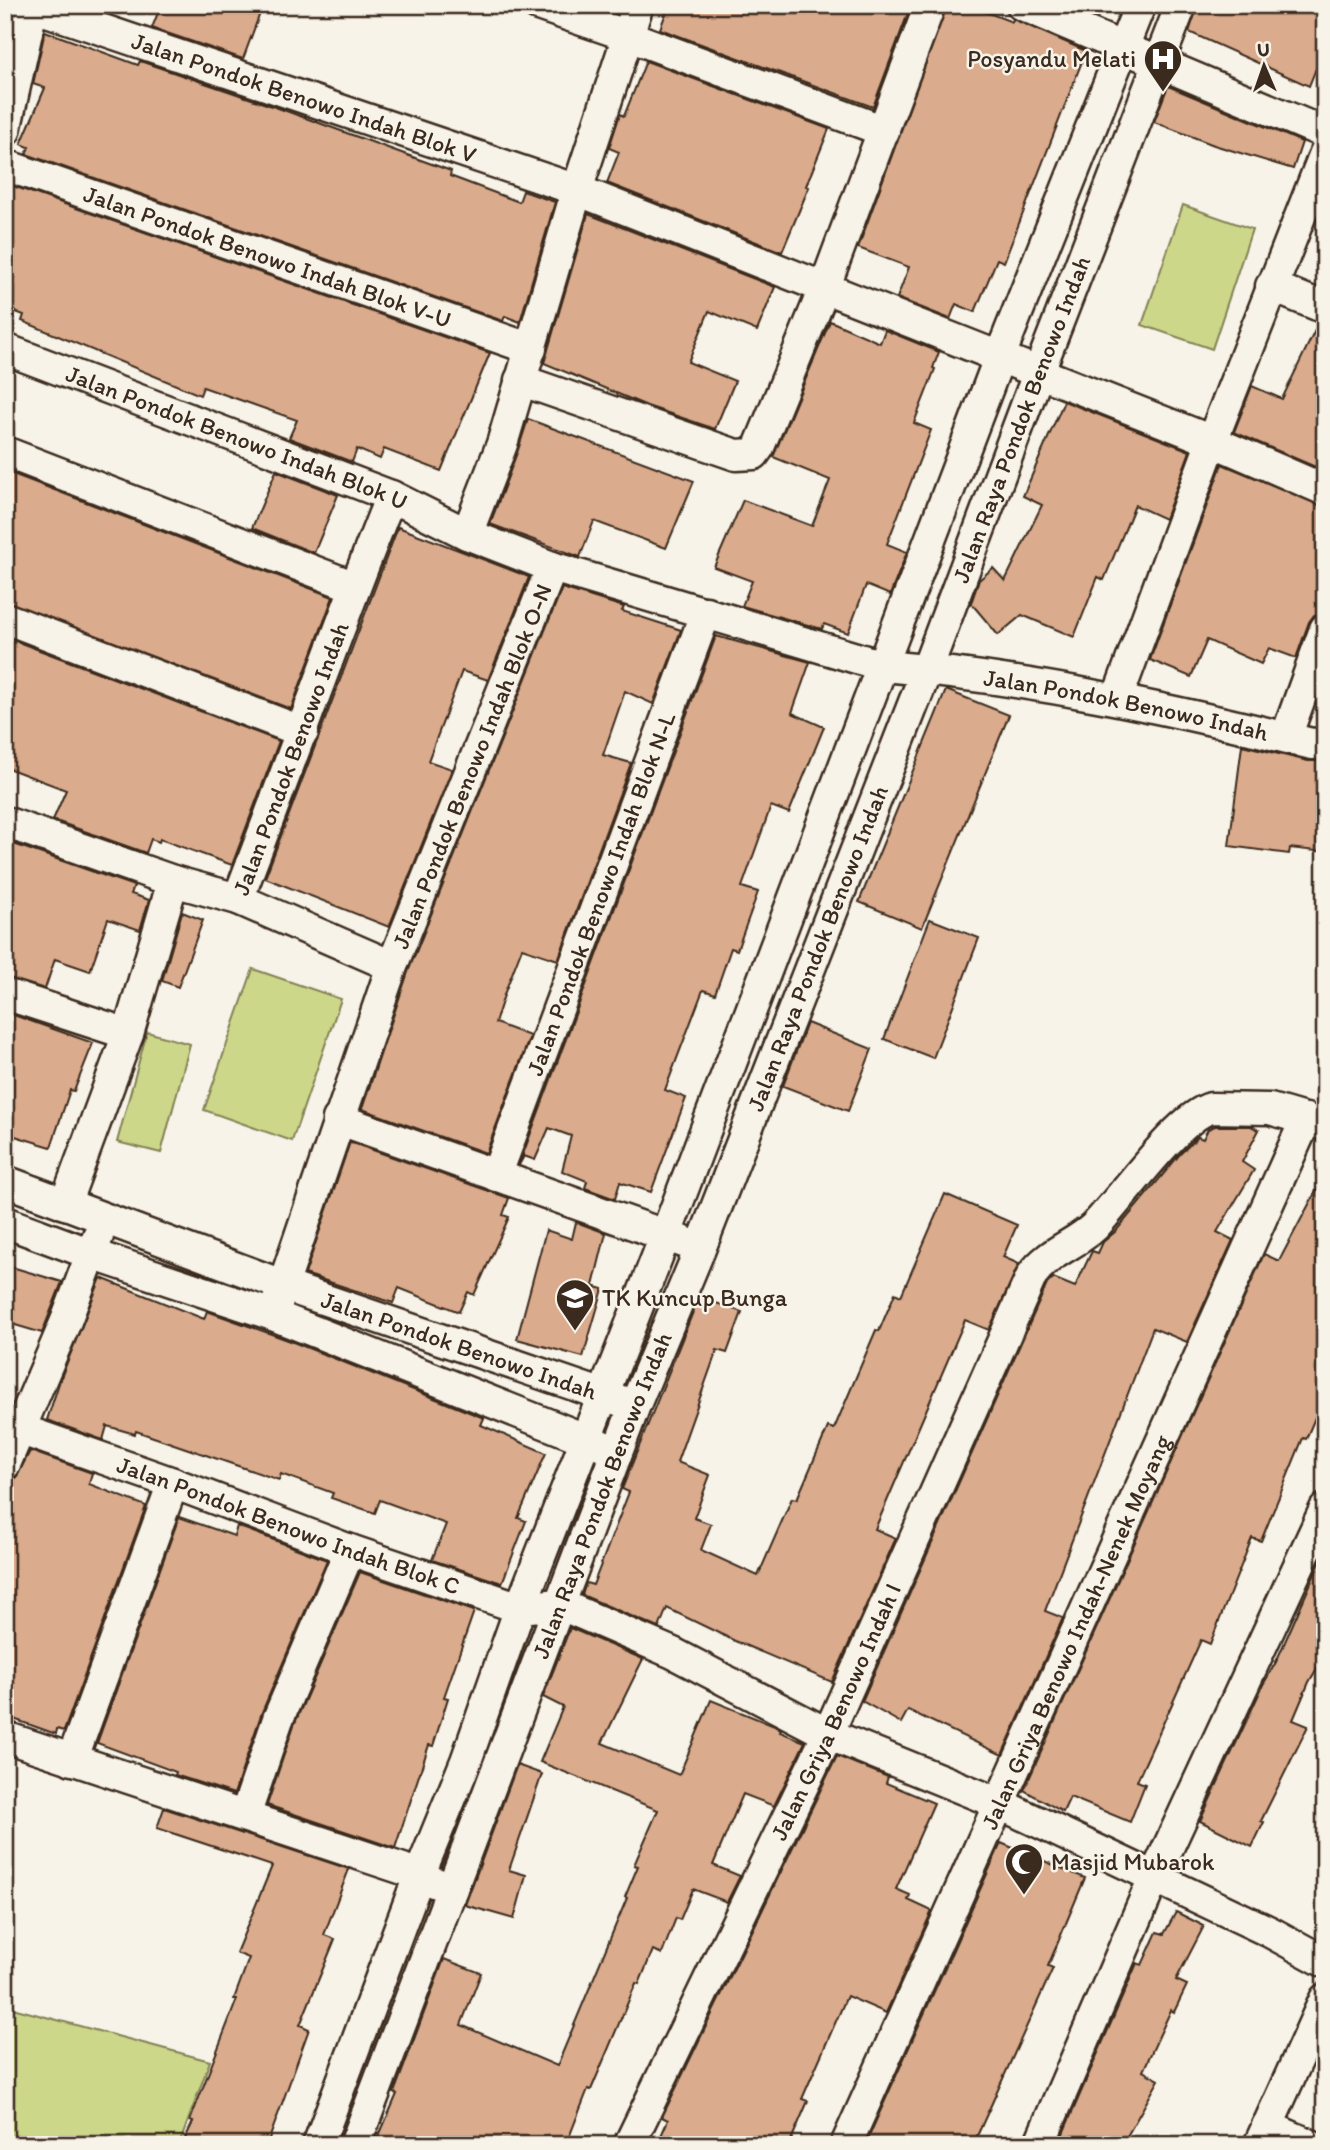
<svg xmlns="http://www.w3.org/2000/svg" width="1330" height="2150" viewBox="0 0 1330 2150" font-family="Itim,sans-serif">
	<rect width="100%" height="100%" fill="#f7f3e8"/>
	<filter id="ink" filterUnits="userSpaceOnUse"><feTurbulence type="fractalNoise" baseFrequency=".0143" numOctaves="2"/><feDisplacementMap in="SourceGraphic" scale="14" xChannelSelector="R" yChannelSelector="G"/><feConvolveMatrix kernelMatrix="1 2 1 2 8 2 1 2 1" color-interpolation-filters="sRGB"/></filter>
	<g filter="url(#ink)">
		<g fill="#ccd78a" stroke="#848054" stroke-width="2">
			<polygon points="1183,205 1252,229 1212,349 1142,325"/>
			<polygon points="253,969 341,999 292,1141 204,1110"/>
			<polygon points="147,1032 190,1044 161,1153 117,1142"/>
			<polygon points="5,2006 210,2061 179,2145 5,2145"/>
		</g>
		<g fill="#daab8c" stroke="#3b2a1e" stroke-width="2">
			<polygon points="161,5 263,5 243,59 152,28"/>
			<polygon points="669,5 911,5 873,107 660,29"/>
			<polygon points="947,5 968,5 1012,22 1013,19 1086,51 1004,262 997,259 975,312 956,304 950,319 897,298 909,267 858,248"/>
			<polygon points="1198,5 1325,5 1325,46 1309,86 1189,32"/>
			<polygon points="45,31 138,65 140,61 278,108 451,171 450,176 519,202 523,191 555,202 520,322 505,316 503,321 26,154 29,147 21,144 45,88 33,84"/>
			<polygon points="646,61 829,129 806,186 809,187 782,252 607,183 619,152 609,148 620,114 624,116"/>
			<polygon points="1168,86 1302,142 1293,169 1214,145 1154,122"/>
			<polygon points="13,186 490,353 441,471 384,449 380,459 357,449 352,462 289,438 297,420 203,387 200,395 22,321 24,315 5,308 5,206"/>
			<polygon points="588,214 775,287 757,331 709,311 688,362 735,381 715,429 647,406 544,363"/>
			<polygon points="830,321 880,343 885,330 939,352 933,368 935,369 914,423 931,430 887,544 907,552 890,595 866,585 848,633 824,624 822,629 742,606 752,581 714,567 743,500 812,526 830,480 773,457"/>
			<polygon points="1318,324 1325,325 1325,471 1234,432 1252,386 1282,399"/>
			<polygon points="1064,401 1190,451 1165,519 1135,505 1104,580 1098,577 1074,637 1022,615 998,635 971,603 979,580 993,568 1005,581 1042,505 1023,496"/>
			<polygon points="528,419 694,481 666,548 594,521 580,557 490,524 518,450"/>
			<polygon points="1222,464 1325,507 1325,612 1314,615 1309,622 1296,658 1269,648 1261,664 1207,640 1191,677 1150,660"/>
			<polygon points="5,471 333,597 291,709 5,601"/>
			<polygon points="276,471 338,495 314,553 252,528"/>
			<polygon points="398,527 529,577 488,680 462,671 428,761 452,769 389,927 265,878"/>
			<polygon points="562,588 624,607 622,611 681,630 653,704 625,691 603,755 631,763 558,960 522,948 505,992 495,1023 530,1036 486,1153 362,1109 408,972"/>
			<polygon points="716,636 810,662 792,713 824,727 789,813 771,806 742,887 758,892 737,950 731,948 715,994 703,990 665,1090 686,1098 651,1192 620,1182 615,1199 585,1188 587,1181 562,1171 571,1136 549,1128 535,1160 524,1156 519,1165"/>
			<polygon points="5,637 279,741 232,865 160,839 159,842 151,839 146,853 53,820 66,790 5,767"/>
			<polygon points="946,690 1009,715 922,928 859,902"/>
			<polygon points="1242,745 1308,761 1325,761 1325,852 1290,848 1289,854 1229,846"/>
			<polygon points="5,841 134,886 131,894 149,900 140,930 108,919 90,971 55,959 45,989 5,977"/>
			<polygon points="182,912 203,920 178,987 162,981"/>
			<polygon points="930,919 979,938 933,1058 884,1039"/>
			<polygon points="5,1012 93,1043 74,1091 70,1090 51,1147 5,1133"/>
			<polygon points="807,1023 872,1049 848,1111 783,1086"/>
			<polygon points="1215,1126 1251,1126 1259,1130 1242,1162 1254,1170 1217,1232 1233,1240 1187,1342 1153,1328 1045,1611 1063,1618 1002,1755 908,1710 901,1723 862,1701 1047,1284 1053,1278 1075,1287 1092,1251 1098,1253 1103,1242 1116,1231 1180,1154 1198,1137 1203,1139 1208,1129"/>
			<polygon points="350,1142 509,1198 503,1215 509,1217 474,1295 468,1292 459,1312 399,1288 393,1303 305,1274"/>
			<polygon points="1325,1174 1325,1394 1306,1439 1303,1438 1261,1541 1252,1538 1210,1644 1201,1640 1137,1781 1145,1784 1130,1822 1070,1797 1063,1812 1024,1790 1264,1254 1279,1261"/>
			<polygon points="945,1194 1017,1225 1003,1257 1019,1264 989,1330 965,1320 875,1529 896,1538 832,1682 735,1641 667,1608 659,1628 582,1595 586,1583 593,1585 629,1492 622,1489 699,1297 742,1312 727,1353 717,1350 677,1462 710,1475 694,1518 711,1524 701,1550 758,1576 792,1498 797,1499 828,1427 834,1429 876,1330 879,1331 895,1293 901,1296"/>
			<polygon points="576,1222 606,1233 593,1286 603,1289 583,1357 517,1339 546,1230 572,1239"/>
			<polygon points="5,1265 62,1282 42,1333 5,1322"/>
			<polygon points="101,1278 204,1319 207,1311 288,1340 484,1418 481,1425 546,1453 518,1518 526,1521 502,1583 432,1560 446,1524 380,1500 375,1513 331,1498 333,1493 281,1474 279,1480 136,1431 135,1434 107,1426 103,1440 47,1420 60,1380"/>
			<polygon points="30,1451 92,1473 89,1484 146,1506 64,1731 57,1729 56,1734 5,1716 5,1481 16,1478"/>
			<polygon points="179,1517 234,1536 237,1526 327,1560 262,1712 234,1794 175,1775 176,1772 97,1743"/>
			<polygon points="1325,1551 1325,1655 1309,1682 1293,1720 1308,1726 1261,1821 1264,1822 1252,1847 1200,1821 1264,1683 1276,1662"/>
			<polygon points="360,1572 474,1611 444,1697 448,1698 433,1746 429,1745 395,1848 267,1805 294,1725"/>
			<polygon points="570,1628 643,1659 602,1743 679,1775 711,1700 777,1727 781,1729 780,1732 805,1742 774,1806 743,1794 713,1865 740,1876 727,1902 693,1889 680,1920 676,1918 662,1954 653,1950 639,1984 636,1983 591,2090 588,2089 566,2145 375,2145 397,2094 394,2093 444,1959 481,1973 461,2025 557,2066 627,1898 625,1897 638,1866 634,1865 658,1810 540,1762 563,1707 543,1697"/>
			<polygon points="837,1756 888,1777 886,1783 934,1803 896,1889 910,1895 908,1900 932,1911 886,2013 847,1996 802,2099 808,2101 789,2145 657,2145 668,2120 662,2117"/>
			<polygon points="517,1765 542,1774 509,1870 526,1875 514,1919 465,1905"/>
			<polygon points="164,1808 349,1869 324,1935 335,1939 300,2025 309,2029 267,2145 182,2145 193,2122 190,2121 237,1999 234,1999 249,1958 236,1953 272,1866 157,1828"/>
			<polygon points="1001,1843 1085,1878 1048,1966 1053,1968 973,2145 865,2145"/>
			<polygon points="1176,1912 1204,1926 1176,1980 1187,1985 1174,2012 1171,2010 1143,2071 1159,2080 1122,2145 1058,2145 1137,1963 1142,1965 1157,1932 1164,1934"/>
		</g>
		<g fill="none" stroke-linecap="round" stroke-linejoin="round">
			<g stroke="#3b2a1e" stroke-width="35">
				<g id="street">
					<polyline points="538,5 626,35 884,131"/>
					<polyline points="1022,5 1325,133"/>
					<path id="s1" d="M32 6 577 190 1212 441 1325 490"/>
					<polyline points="5,131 33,5"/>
					<path id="s2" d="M5 165 531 349"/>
					<polyline points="1271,286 1325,308"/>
					<path id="s3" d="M5 349 391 496 467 534 552 567 883 666C1028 678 1171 709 1312 744L1325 743"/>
					<polyline points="520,380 736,455 754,454 759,447 824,289 930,5"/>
					<polyline points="5,452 355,587"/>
					<polyline points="467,534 502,444 577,190 638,5"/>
					<polyline points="5,618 303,732"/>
					<polyline points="1117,699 1212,441 1325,153"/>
					<polyline points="1286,737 1325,629"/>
					<polyline points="5,822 173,881 238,899 392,966"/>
					<path id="s4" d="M238 899C290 765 337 630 391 496"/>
					<polyline points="5,994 128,1034"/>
					<polyline points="338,1119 684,1242"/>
					<path id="s5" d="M496 1176 706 612"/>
					<path id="s6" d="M5 1181 282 1285 621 1401"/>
					<polyline points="65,1204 128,1034 173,881"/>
					<polyline points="5,1222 91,1254 273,1315 605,1447"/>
					<path id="s7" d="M273 1315 392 966 552 567"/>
					<path id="s8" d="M5 1424 173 1483 350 1550 520 1608 559 1604 673 1653 828 1734 998 1803 1270 1932 1325 1962"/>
					<polyline points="5,1464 66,1321 98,1236"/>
					<polyline points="5,1737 403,1869 436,1883"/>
					<polyline points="72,1760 173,1483"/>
					<polyline points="245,1816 278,1719 350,1550"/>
					<polyline points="1267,2126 1311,2145"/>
					<polyline points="318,2145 419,1876 466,1761 520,1608 666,1234 1000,356 1140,5"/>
					<path id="s9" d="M355 2145 635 1405 700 1249 927 669 1038 374 1181 5"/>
					<path id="s10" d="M629 2145 828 1734 1032 1275C1048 1252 1075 1245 1095 1226 1122 1198 1179 1116 1211 1108L1270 1109 1325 1125"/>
					<path id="s11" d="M846 2145 1306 1119"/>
					<polyline points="1039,2145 1154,1878 1325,1509"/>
					<polyline points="1259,2145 1325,1999"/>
				</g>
			</g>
			<use href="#street" stroke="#f7f3e8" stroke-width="30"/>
		</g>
	</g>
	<defs>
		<g id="hospital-pin" transform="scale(2.0125)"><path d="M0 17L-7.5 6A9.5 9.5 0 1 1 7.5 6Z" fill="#3b2a1e" stroke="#f7f3e8"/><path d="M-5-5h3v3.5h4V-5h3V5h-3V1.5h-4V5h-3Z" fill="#fff"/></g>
		<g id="school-pin" transform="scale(2.0125)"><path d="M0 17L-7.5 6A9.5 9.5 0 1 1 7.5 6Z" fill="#3b2a1e" stroke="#f7f3e8"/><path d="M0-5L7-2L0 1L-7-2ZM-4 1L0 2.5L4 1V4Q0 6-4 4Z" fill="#fff"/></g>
		<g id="mosque-pin" transform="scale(2.0125)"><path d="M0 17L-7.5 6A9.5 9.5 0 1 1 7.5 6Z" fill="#3b2a1e" stroke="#f7f3e8"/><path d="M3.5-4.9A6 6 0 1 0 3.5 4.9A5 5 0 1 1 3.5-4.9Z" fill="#fff"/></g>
	</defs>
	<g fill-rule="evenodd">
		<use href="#hospital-pin" x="1163" y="59"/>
		<use href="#school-pin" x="575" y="1298"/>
		<use href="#mosque-pin" x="1024" y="1862"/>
	</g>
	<g text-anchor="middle" stroke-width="5" stroke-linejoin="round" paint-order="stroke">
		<g font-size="24" fill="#3b2a1e" stroke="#f7f3e8" text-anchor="start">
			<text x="1136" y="67" text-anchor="end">Posyandu Melati</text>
			<text x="602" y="1306">TK Kuncup Bunga</text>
			<text x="1051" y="1870">Masjid Mubarok</text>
		</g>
		<g font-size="24" fill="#3b2a1e" stroke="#f7f3e8">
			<text dy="8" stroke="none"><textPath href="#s1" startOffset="287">Jalan Pondok Benowo Indah Blok V</textPath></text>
			<text dy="8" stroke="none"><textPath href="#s2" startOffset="278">Jalan Pondok Benowo Indah Blok V-U</textPath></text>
			<text dy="8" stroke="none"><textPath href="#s9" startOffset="1850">Jalan Raya Pondok Benowo Indah</textPath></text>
			<text dy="8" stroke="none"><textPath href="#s3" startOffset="248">Jalan Pondok Benowo Indah Blok U</textPath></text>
			<text dy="8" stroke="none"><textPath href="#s3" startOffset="1181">Jalan Pondok Benowo Indah</textPath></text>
			<text dy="8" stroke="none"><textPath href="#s4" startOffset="150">Jalan Pondok Benowo Indah</textPath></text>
			<text dy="8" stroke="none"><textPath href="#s7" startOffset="584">Jalan Pondok Benowo Indah Blok O-N</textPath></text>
			<text dy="8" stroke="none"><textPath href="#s5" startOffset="301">Jalan Pondok Benowo Indah Blok N-L</textPath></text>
			<text dy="8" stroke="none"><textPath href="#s9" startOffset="1283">Jalan Raya Pondok Benowo Indah</textPath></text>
			<text dy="8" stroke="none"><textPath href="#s6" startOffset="483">Jalan Pondok Benowo Indah</textPath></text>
			<text dy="8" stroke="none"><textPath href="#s9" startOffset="695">Jalan Raya Pondok Benowo Indah</textPath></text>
			<text dy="8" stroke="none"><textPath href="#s8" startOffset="301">Jalan Pondok Benowo Indah Blok C</textPath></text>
			<text dy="8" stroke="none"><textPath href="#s11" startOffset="562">Jalan Griya Benowo Indah-Nenek Moyang</textPath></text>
			<text dy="8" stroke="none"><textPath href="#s10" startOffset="480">Jalan Griya Benowo Indah I</textPath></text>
		</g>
	</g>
	<rect width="1330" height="2150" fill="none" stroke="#f7f3e8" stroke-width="28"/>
	<rect x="14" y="14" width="1302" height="2122" fill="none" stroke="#3b2a1e" stroke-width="2.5" filter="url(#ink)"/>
	<g transform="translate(1264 66) rotate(358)" stroke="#f7f3e8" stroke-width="5" paint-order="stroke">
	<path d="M0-5L12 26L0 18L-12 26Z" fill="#3b2a1e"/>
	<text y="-10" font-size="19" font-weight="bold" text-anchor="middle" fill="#3b2a1e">U</text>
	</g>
</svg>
